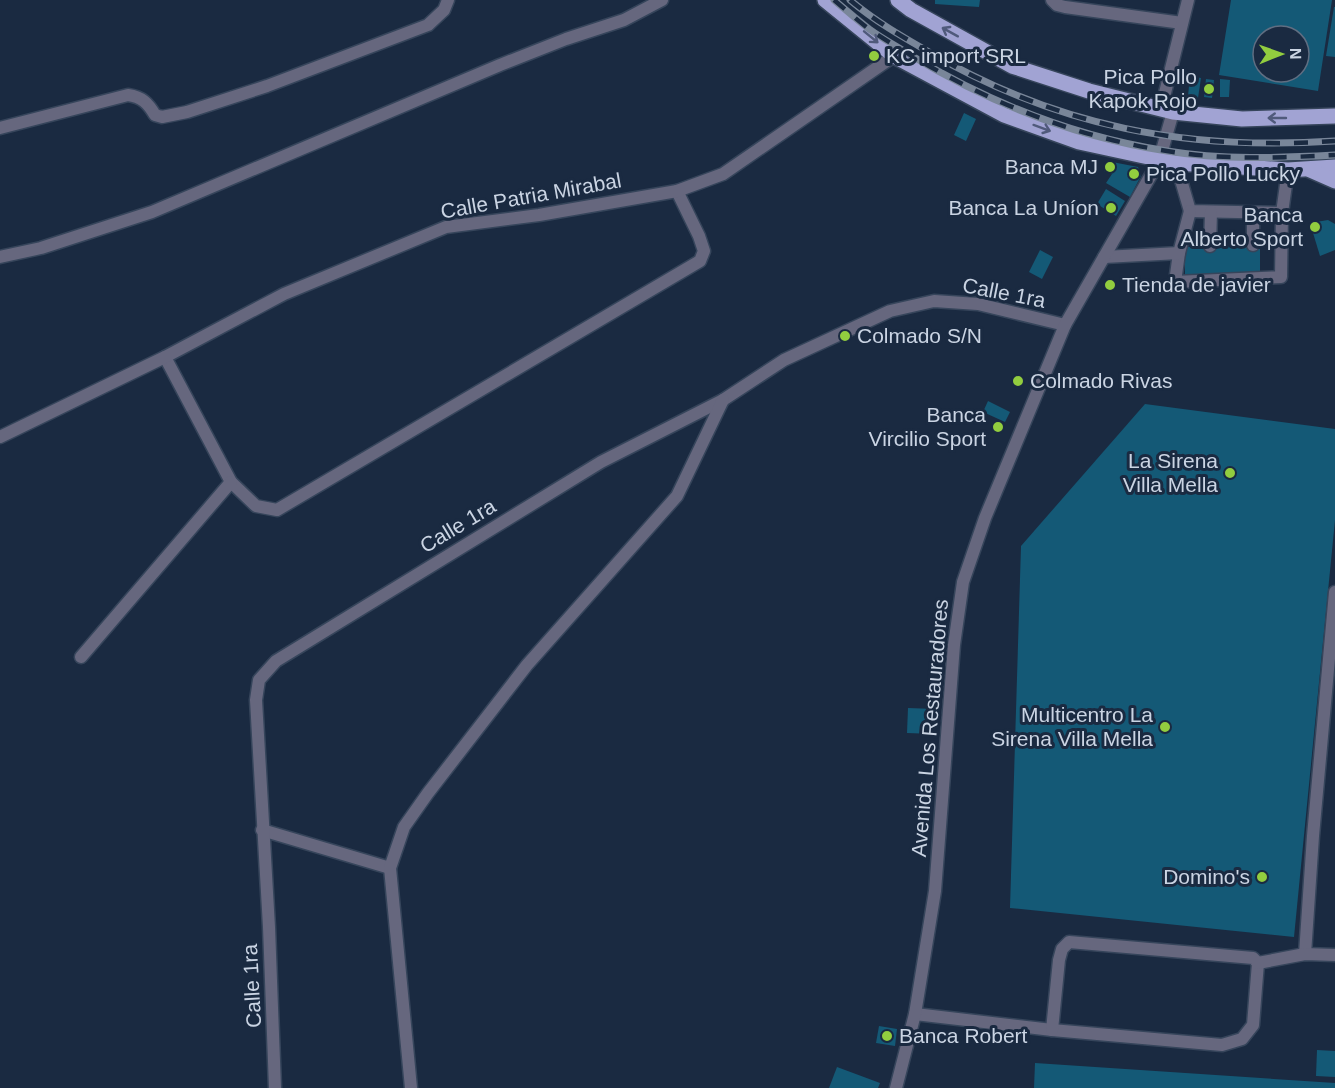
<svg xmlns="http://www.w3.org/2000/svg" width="1335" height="1088" viewBox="0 0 1335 1088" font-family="Helvetica,sans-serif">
	<rect width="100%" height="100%" fill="#1a2a41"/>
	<g fill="#145976" fill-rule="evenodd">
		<polygon points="935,0 980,0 979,7 935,4"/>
		<path d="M1231 0H1332L1318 91 1219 75ZM1263 36H1299V72H1263Z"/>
		<polygon points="1334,7 1335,7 1335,57 1326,56"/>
		<polygon points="1190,76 1201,78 1198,98 1188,96"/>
		<polygon points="1206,79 1214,80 1212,98 1204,97"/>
		<polygon points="1220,79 1230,80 1229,97 1220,97"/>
		<polygon points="964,113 976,119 966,141 954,135"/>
		<polygon points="1107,161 1138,167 1141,176 1130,197 1106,183 1112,174 1104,171"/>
		<polygon points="1106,189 1125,201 1116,216 1097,204"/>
		<polygon points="1328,220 1335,224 1335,250 1320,256 1310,223"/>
		<polygon points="1253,245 1260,246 1260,275 1185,276 1185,247"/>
		<polygon points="1040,250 1053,257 1042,279 1029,272"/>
		<polygon points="988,401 1010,412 1005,422 983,412"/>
		<polygon points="1145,404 1335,429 1335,520 1294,937 1010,908 1021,546"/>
		<polygon points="908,708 935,709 934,734 907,733"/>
		<polygon points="879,1026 897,1029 895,1046 876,1043"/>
		<polygon points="1317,1050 1335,1051 1335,1077 1316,1076"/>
		<polygon points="1035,1063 1335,1083 1335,1088 1034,1088"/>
		<polygon points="837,1067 880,1083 878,1088 829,1088"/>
	</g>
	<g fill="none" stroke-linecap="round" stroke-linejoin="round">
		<g stroke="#36455b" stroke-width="15">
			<g id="service">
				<polyline points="1052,0 1057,5 1065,7 1182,23"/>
				<polyline points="1161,109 1188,0"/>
				<polyline points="1176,163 1190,211 1282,213 1288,170"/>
				<polyline points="1253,245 1253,213"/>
				<polyline points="1210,246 1211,212"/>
				<polyline points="1179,253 1175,282 1281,277 1282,213"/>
				<polyline points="1104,257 1179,253 1190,211"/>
				<polyline points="1305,954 1313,836 1335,592"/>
				<polyline points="915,1014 1052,1030 1222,1045 1242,1039 1253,1025 1258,963"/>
				<polyline points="1052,1030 1059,960 1062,949 1069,942 1253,958 1258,963 1305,954 1335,955"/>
			</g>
		</g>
		<g stroke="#36455b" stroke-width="15">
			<g id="minor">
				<path d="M0 128 128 95C142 97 148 103 155 115L162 117 187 112 267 86 428 25 444 10 448 0"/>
				<polyline points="0,257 41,248 152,212 500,65 566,39 624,20 662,0"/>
				<polyline points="165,357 231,482 256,506 277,510 700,261 704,251 699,236 677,191"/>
				<polyline points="0,437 165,357 284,294 446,227 539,215 677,191 723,174 894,56"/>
				<polyline points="81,657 231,482"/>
				<polyline points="262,830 390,868"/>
				<polyline points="275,1088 269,927 256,700 259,680 276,661 601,462 723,400 784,360 890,311 934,301 978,304 1065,325"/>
				<polyline points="411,1088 390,868 404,827 428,793 527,665 677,496 723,400"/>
			</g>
		</g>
		<g stroke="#36455b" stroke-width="15">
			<polyline id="tertiary" points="896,1088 915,1014 935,891 954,645 963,582 985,518 1065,325 1159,161 1173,112"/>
		</g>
		<g stroke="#36455b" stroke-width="18">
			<g id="primary">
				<polyline points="825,0 894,56 1004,115 1079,142 1176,163 1288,170 1335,167"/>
				<polyline points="898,0 911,10 1012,66 1089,91 1173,112 1242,119 1335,116"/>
				<polyline points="1310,170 1335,181"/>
			</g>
		</g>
		<use href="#service" stroke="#66677e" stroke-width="12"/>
		<use href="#minor" stroke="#66677e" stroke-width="12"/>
		<use href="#tertiary" stroke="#66677e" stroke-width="12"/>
		<use href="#primary" stroke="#a1a3d3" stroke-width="15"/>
		<g stroke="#798699" stroke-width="7">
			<g id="rail">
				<path d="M834 0C846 10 857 20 869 29 883 39 898 47 912 56 990 103 1076 137 1167 151 1222 160 1279 158 1335 155"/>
				<path d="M850 0C875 21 901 36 929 52 1057 127 1188 151 1335 141"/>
			</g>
		</g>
		<use href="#rail" stroke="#1a2a41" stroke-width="4.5" stroke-dasharray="14" stroke-linecap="butt"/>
	</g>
	<defs><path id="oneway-shaft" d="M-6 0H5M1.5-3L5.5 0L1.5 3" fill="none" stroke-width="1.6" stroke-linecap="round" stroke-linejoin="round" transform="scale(1.5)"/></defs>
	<g stroke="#505a7b">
		<use href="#oneway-shaft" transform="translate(950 32) rotate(-151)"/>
		<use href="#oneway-shaft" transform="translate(871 37) rotate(39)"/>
		<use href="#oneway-shaft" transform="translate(1277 118) rotate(180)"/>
		<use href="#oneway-shaft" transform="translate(1042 128) rotate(20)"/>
	</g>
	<g fill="#92cd3f" stroke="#1a2a41" stroke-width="2">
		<circle cx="874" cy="56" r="6"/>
		<circle cx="1209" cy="89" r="6"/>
		<circle cx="1110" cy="167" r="6"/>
		<circle cx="1134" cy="174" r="6"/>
		<circle cx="1111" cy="208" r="6"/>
		<circle cx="1315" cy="227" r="6"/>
		<circle cx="1110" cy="285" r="6"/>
		<circle cx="845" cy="336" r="6"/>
		<circle cx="1018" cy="381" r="6"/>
		<circle cx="998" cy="427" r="6"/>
		<circle cx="1230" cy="473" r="6"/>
		<circle cx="1165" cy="727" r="6"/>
		<circle cx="1262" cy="877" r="6"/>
		<circle cx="887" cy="1036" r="6"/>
	</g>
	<g text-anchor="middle" stroke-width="6" stroke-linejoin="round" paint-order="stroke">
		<g font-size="21" fill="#cad4e3" stroke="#1a2a41" text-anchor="end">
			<text x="886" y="63" text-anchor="start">KC import SRL</text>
			<text x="1197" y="84">Pica Pollo<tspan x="1197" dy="24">Kapok Rojo</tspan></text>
			<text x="1098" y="174">Banca MJ</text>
			<text x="1146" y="181" text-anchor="start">Pica Pollo Lucky</text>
			<text x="1099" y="215">Banca La Uníon</text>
			<text x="1303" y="222">Banca<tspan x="1303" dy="24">Alberto Sport</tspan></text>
			<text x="1122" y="292" text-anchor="start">Tienda de javier</text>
			<text x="857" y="343" text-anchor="start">Colmado S/N</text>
			<text x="1030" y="388" text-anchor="start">Colmado Rivas</text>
			<text x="986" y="422">Banca<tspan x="986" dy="24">Vircilio Sport</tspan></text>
			<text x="1218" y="468">La Sirena<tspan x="1218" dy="24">Villa Mella</tspan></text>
			<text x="1153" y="722">Multicentro La<tspan x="1153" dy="24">Sirena Villa Mella</tspan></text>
			<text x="1250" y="884">Domino's</text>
			<text x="899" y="1043" text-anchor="start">Banca Robert</text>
		</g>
		<g font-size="21" fill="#cad4e3" stroke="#1a2a41">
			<text transform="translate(531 196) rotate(-10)" y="7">Calle Patria Mirabal</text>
			<text transform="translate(1004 293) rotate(11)" y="7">Calle 1ra</text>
			<text transform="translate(458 526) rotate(-31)" y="7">Calle 1ra</text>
			<text transform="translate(930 728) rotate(-85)" y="7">Avenida Los Restauradores</text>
			<text transform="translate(252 986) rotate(-93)" y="7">Calle 1ra</text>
		</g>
	</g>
	<g transform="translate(1281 54) rotate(89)"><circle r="28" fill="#1a2a41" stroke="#606e82" stroke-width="1.5"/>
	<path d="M0-4.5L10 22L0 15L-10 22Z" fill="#92cd3f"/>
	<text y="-9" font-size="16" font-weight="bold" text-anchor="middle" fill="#cad4e3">N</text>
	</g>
</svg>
